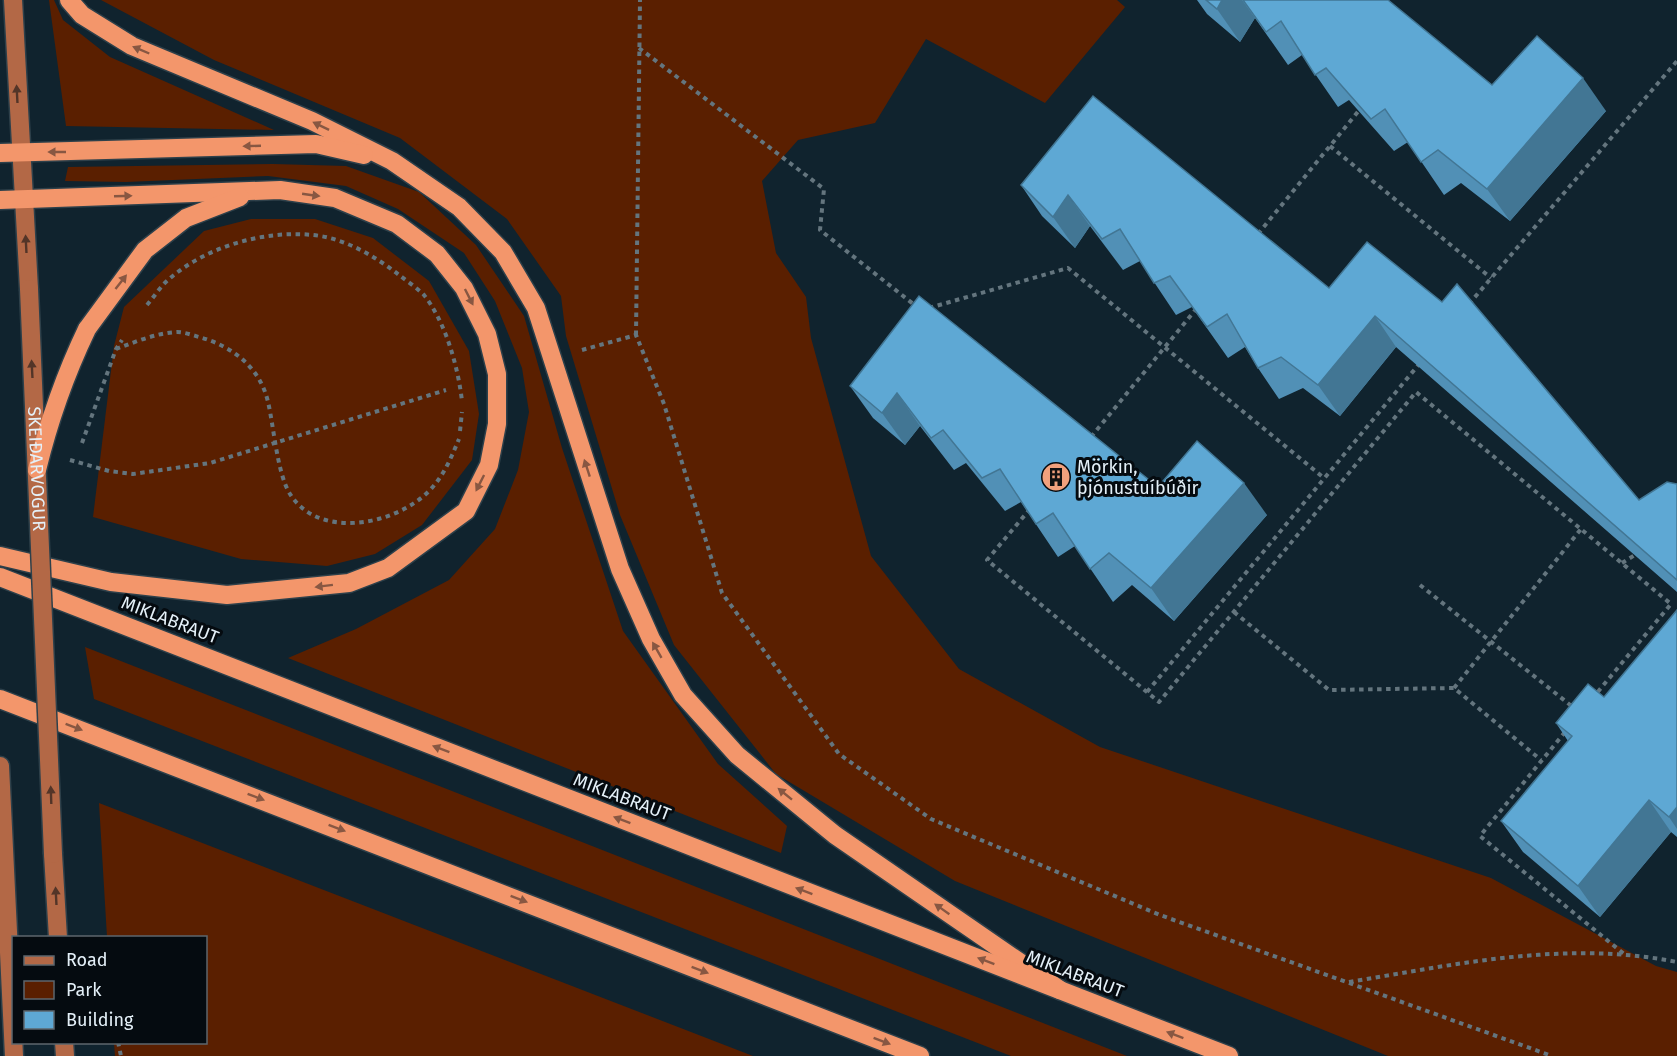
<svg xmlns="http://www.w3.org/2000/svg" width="1677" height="1056" viewBox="0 0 1677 1056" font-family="'Fira Sans',sans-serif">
	<rect width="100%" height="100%" fill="#10232e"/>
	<g fill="#5a1f00">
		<polygon points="49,0 54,0 63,20 110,57 274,130 66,126"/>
		<polygon points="101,0 1117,0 1125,7 1045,103 926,39 875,123 798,140 762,181 776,253 806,297 811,338 871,556 959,669 1100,747 1491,878 1656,966 1677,972 1677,1056 1388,1056 955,881 776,774 674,645 620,515 566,336 561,296 507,219 400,138 214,60"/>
		<polygon points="273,164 346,166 419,192 476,245 524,316 562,448 623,631 718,764 787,826 781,853 288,658 356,629 449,580 495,529 518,470 529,412 522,368 495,301 464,253 398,209 346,186 268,176 126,182 65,181 68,167"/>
		<polygon points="251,219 315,219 373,238 429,281 469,351 479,414 472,460 422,525 375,554 327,566 241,559 93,517 114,346 124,307 204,231"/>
		<polygon points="85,647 1127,1056 1011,1056 94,699"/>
		<polygon points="99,803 753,1056 115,1056 114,1043 206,1042 206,938 107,937"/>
	</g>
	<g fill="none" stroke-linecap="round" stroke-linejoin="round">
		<g stroke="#2e404a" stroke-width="21">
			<g id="secondary">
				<polyline points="13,0 29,289"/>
				<polyline points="0,766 14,1056"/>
				<polyline points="53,854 58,938"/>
				<polyline points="64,1042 65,1056"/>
			</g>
		</g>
		<g stroke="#2e404a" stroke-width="21">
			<g id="highway">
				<polyline points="69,0 82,15 132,46 312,121 392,161 459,207 503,252 536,308 620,569 651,639 683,695 737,755 835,835 1060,990"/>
				<polyline points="0,153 316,144 364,155"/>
				<polyline points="0,200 280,190 335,198 397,224 437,254 464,288 487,334 497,374 497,424 489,465 466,511 388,568 349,583 227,595 111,582 0,556"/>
				<polyline points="87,329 145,250 186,218 240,197"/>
				<polyline points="0,577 1229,1056"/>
				<polyline points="0,699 920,1056"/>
			</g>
		</g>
		<g stroke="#64757e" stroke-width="4" stroke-dasharray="4.5 4.5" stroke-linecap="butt">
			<polyline points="639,48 824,189 820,230 917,307"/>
			<polyline points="1330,146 1491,278"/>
			<polyline points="1258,234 1361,108"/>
			<polyline points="1469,304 1677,61"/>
			<path d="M147 305C154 297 160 287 168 280 205 247 263 230 313 235 344 238 375 256 399 275 407 281 417 288 424 295 446 323 458 367 462 401"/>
			<polyline points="929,308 1068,268 1324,478"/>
			<polyline points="636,335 640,0"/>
			<path d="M116 349C135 342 156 333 177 332 184 332 192 335 199 337 232 346 260 367 268 402 274 427 277 473 290 494 319 540 393 525 427 493 443 478 451 458 459 439"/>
			<polyline points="582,350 636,335 664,404 722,593 839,754 931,819 1160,915 1552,1056"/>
			<polyline points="460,431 462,412"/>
			<polyline points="1091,437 1197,308"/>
			<polyline points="82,443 116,349 122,340"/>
			<polyline points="70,460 109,471 133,474 210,463 446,390"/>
			<polyline points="1030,509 987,560 1159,702 1416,392 1671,604 1596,694"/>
			<polyline points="1622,563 1638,553"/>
			<polyline points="1420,585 1574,708"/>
			<polyline points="1234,612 1329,690 1454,688 1541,760"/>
			<polyline points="1454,688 1581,529"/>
			<polyline points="1147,692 1420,363"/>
			<polyline points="1565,732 1480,836 1624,954"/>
			<path d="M1349 982C1458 964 1566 940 1677 962"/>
			<polyline points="118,1042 121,1056"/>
		</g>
		<use href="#secondary" stroke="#b36846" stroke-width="18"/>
		<use href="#highway" stroke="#f3966b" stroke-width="18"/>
		<g stroke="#2e404a" stroke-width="21" stroke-linecap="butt">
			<g id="secondary-bridge">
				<path id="s1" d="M29 289 53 854"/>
			</g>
		</g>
		<g stroke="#2e404a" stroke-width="21" stroke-linecap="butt">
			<path id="highway-bridge" d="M37 470C49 420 65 375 87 329"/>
		</g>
		<use href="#secondary-bridge" stroke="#b36846" stroke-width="18"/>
		<use href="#highway-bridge" stroke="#f3966b" stroke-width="18"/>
	</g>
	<g fill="#5190b6">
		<polygon points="1197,0 1388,0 1492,85 1606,111 1510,221 1461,183 1444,195 1408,142 1394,151 1349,100 1338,107 1302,55 1288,65 1255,18 1240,42 1207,14"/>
		<polygon points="1021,185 1329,288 1367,242 1639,500 1677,484 1677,592 1396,347 1340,416 1303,388 1279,399 1258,368 1245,347 1228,358 1192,307 1176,315 1140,261 1123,270 1090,226 1075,248 1042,216"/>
		<polygon points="919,296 1158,487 1267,515 1174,621 1132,585 1113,602 1075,546 1058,557 1021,502 1005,511 966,463 954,470 920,426 905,445 873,418 850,386"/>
		<polygon points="1677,610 1677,837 1671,832 1600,917 1523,852 1501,821 1568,741 1556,723 1604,697"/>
	</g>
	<g fill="#427694">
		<polygon points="1222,0 1242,0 1255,18 1240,42 1217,9"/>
		<polygon points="1583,78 1606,111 1510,221 1487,189"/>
		<polygon points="1068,195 1090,226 1075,248 1053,217"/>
		<polygon points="1375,316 1396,347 1340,416 1318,385"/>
		<polygon points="897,393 920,426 905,445 882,413"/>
		<polygon points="1244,483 1267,515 1174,621 1151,588"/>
		<polygon points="1649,800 1671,832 1600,917 1578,886"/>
		<polygon points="1677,807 1677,829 1669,817"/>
	</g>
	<g fill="#5ea8d4" stroke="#427694" stroke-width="1.5">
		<polygon points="1206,0 1222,0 1217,9"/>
		<polygon points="1243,0 1388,0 1492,85 1537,36 1583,78 1487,189 1438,150 1421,162 1385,109 1371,119 1326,68 1315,75 1281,21 1266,32"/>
		<polygon points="1093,96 1329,288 1367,242 1442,302 1457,284 1639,500 1667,482 1677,484 1677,580 1375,316 1318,385 1281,357 1258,368 1227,314 1207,327 1170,276 1154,283 1120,229 1102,239 1068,195 1053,217 1021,185"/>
		<polygon points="919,296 1158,487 1197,441 1244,483 1151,588 1109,553 1090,569 1053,513 1036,524 1000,469 982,478 943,430 931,438 897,393 882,413 850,386"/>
		<polygon points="1677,610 1677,807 1669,817 1649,800 1578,886 1501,821 1572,736 1556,723 1588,684 1604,697"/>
	</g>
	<defs><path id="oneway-solid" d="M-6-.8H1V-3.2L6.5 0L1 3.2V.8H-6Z" transform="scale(1.5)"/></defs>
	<g fill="#885742">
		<use href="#oneway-solid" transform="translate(141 50) rotate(-157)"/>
		<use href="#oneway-solid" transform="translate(321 126) rotate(-154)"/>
		<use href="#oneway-solid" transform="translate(252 146) rotate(178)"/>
		<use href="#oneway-solid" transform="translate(57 152) rotate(180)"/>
		<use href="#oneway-solid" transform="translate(311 195) rotate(8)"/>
		<use href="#oneway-solid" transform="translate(123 196) rotate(-2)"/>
		<use href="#oneway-solid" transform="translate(121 282) rotate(-52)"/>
		<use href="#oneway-solid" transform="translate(469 297) rotate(63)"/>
		<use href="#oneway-solid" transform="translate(587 468) rotate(-108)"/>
		<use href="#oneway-solid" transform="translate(480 483) rotate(117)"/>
		<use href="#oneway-solid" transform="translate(324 586) rotate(173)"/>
		<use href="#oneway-solid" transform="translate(657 650) rotate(-120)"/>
		<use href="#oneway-solid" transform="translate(74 727) rotate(21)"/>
		<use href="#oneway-solid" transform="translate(441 749) rotate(-159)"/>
		<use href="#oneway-solid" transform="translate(785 794) rotate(-141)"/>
		<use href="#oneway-solid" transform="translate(256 797) rotate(21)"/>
		<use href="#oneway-solid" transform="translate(622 820) rotate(-159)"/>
		<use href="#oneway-solid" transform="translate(337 828) rotate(21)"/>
		<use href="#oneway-solid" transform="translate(804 891) rotate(-159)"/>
		<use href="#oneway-solid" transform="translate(519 899) rotate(21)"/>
		<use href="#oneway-solid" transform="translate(942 909) rotate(-145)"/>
		<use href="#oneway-solid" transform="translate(986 961) rotate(-159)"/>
		<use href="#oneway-solid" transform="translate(700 970) rotate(21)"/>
		<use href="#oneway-solid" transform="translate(1175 1035) rotate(-159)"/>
		<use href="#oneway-solid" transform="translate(882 1041) rotate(21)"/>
	</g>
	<g fill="#533528">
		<use href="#oneway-solid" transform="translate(17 94) rotate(-93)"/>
		<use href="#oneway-solid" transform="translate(26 244) rotate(-93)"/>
		<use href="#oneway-solid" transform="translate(32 369) rotate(-93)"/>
		<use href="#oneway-solid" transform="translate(51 795) rotate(-92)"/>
		<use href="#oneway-solid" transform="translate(56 896) rotate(-93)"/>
	</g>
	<defs>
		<g id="building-disc" transform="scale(1.5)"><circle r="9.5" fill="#f1a17d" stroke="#050b10"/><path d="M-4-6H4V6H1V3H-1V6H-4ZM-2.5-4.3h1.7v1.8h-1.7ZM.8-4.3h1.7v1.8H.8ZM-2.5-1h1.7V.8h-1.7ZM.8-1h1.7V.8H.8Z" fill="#111"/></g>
	</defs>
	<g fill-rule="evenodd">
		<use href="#building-disc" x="1056" y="477"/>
	</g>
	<g text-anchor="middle" stroke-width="6" stroke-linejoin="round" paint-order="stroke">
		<g font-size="18" fill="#e4f0f8" stroke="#050b10" text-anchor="start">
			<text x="1077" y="473">Mörkin,<tspan x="1077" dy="21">þjónustuíbúðir</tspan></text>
		</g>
		<g font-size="18" fill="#e4f0f8" stroke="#050b10">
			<text dy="6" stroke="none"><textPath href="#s1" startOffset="180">SKEIÐARVOGUR</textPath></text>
			<text transform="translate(170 620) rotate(21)" y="6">MIKLABRAUT</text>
			<text transform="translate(622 797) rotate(21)" y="6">MIKLABRAUT</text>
			<text transform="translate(1075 974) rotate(21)" y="6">MIKLABRAUT</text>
		</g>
	</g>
	<rect x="12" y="936" width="195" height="108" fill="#050b10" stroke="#5e676d" stroke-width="1.5"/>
	<rect x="24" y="956" width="30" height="9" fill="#b36846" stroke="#5e676d" stroke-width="1.5"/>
	<text x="66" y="966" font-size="18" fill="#e4f0f8">Road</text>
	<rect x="24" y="981" width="30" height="18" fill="#5a1f00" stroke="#5e676d" stroke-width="1.5"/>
	<text x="66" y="996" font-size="18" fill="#e4f0f8">Park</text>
	<rect x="24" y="1011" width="30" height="18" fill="#5ea8d4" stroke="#5e676d" stroke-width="1.5"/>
	<text x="66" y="1026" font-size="18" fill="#e4f0f8">Building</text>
</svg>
